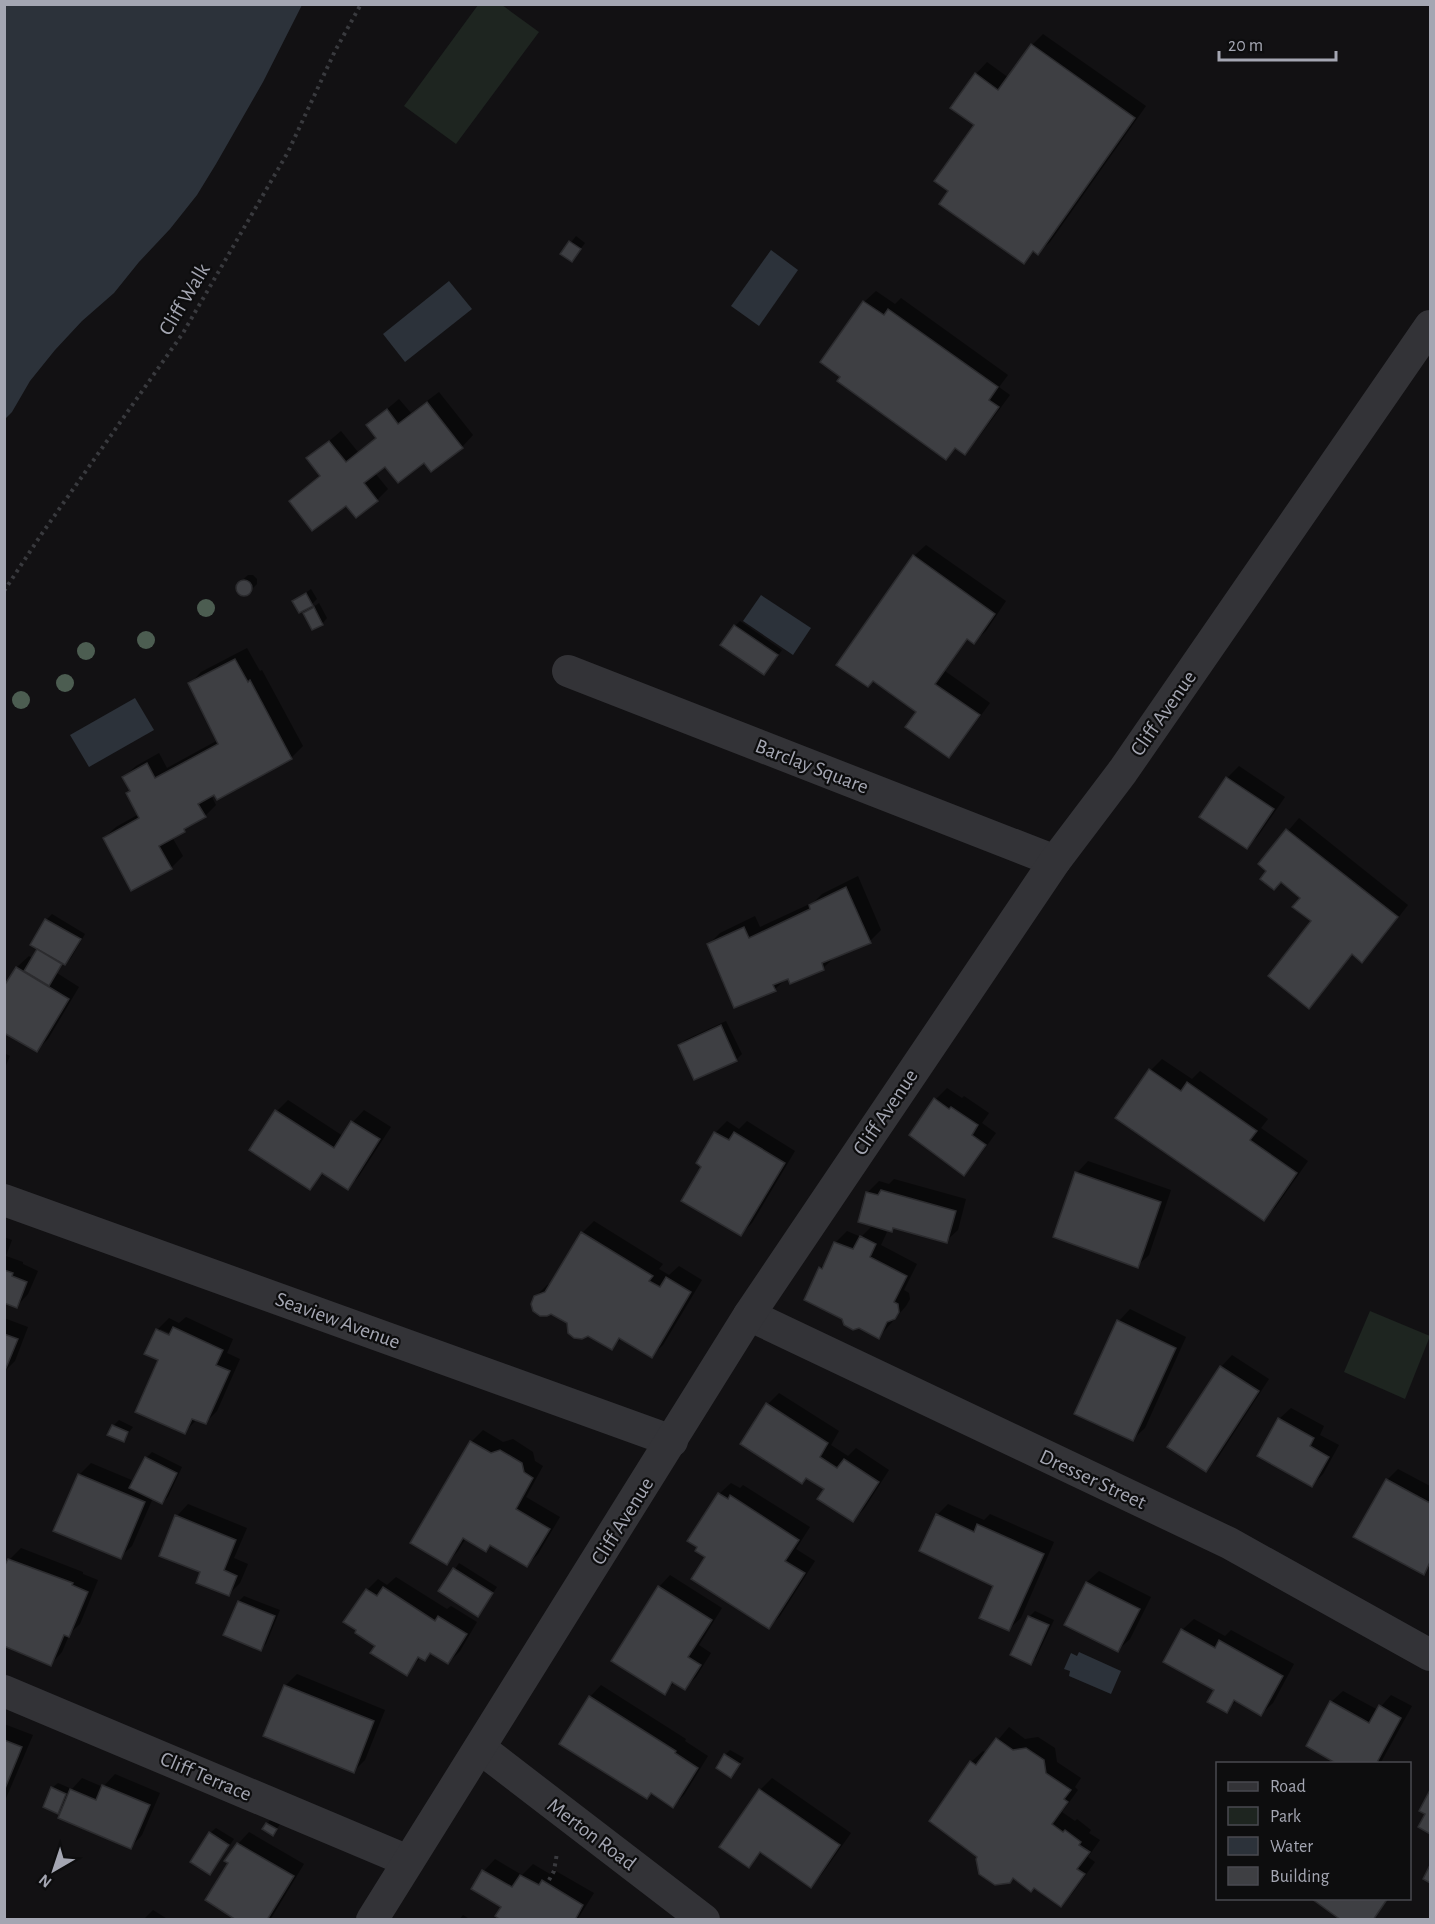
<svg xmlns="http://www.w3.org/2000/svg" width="1435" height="1924" viewBox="0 0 1435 1924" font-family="'Alegreya Sans',sans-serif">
	<rect width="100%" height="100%" fill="#121113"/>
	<g fill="#1e2520">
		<polygon points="478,5 502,5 539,32 456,144 404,106"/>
		<polygon points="1370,1311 1430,1336 1405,1399 1344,1372"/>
	</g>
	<g fill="#2c323a">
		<polygon points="5,4 302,5 263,82 216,164 197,195 170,229 139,262 114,293 82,321 55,350 30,381 12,412 5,419"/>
		<polygon points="771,250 798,270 759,326 731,306"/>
		<polygon points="449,281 472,309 405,362 383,334"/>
		<polygon points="761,595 811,628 793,655 743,621"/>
		<polygon points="135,698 154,730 89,767 70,735"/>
		<polygon points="1079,1652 1121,1671 1111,1694 1069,1676 1070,1671 1064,1669 1071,1653 1077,1656"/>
	</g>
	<g fill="#0007" fill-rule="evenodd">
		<polygon points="1043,34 1146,106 1050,242 1038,253 1035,251 1023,262 950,191 976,124 976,74 987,62 1009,78 1032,45"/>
		<polygon points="576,236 585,243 572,260 562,254"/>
		<polygon points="876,291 895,304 901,298 1008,375 999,387 1010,395 976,441 965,453 956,447 946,458 864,302"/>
		<polygon points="439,392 473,435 462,447 425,461 385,465 375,473 388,489 377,500 346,504 291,501 320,475 308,459 341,431 358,452 377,437 368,425 399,399 411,413"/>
		<polygon points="926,545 1006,601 986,631 974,642 969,638 945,671 990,703 960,744 949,756 918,711 914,556"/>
		<polygon points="248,575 253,575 257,579 257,584 247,594 241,594 237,591 237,585"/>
		<polygon points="311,589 317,599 312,604 294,601"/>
		<polygon points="319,603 327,618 322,624 305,613"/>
		<polygon points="740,621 782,650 764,674 735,626"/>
		<polygon points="247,648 260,671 262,670 303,746 291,758 211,795 216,805 205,816 172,837 183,856 171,868 104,838 116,827 139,814 124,777 136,766 159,753 167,768 218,740 190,684 201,672"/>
		<polygon points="1239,766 1285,797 1258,836 1247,847 1227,778"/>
		<polygon points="1299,818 1408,905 1374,949 1362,961 1353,953 1309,1007 1313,921 1302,898 1260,864"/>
		<polygon points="858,876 881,930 870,941 835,957 823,968 787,978 775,989 709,944 720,933 755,916 760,927 814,902 822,894"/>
		<polygon points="52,914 85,934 71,958 65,964 63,963 57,973 79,987 48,1039 37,1050 4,989 17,967 29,956 33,959 39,949 46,920"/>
		<polygon points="726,1021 742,1054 736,1060 680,1045 685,1040"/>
		<polygon points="4,1053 10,1056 4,1070"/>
		<polygon points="1162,1059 1192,1079 1200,1071 1268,1119 1261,1128 1308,1161 1275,1208 1263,1219 1151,1070"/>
		<polygon points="947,1088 962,1098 964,1096 989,1113 982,1123 996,1133 975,1162 964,1174 936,1099"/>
		<polygon points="288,1100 343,1136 353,1122 364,1110 391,1127 359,1176 348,1188 324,1173 310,1189 277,1111"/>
		<polygon points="727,1121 739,1129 747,1121 795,1151 752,1223 740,1235 703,1166 715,1133"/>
		<polygon points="1088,1161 1171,1190 1149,1255 1137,1266 1077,1173"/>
		<polygon points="894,1179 966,1199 958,1230 946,1241 895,1227 891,1230 881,1227 880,1229 887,1232 881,1245 917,1264 904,1290 909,1293 910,1299 906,1306 879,1337 820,1268 826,1262 835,1243 847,1231 861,1237 873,1225 860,1221 868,1192 879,1181 889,1184"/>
		<polygon points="594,1221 663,1264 659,1269 669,1275 679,1266 702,1280 663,1345 651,1356 622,1338 612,1348 568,1322 535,1297 547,1285 552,1283 582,1233"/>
		<polygon points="4,1237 12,1240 6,1256 23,1262 23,1264 38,1271 28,1294 17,1306 7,1304 4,1306"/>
		<polygon points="1130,1309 1186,1337 1145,1428 1133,1439 1119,1321"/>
		<path d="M186 1317 233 1339 227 1353 240 1359 217 1411 205 1423 196 1420 185 1432 160 1359 157 1330 169 1318 179 1323ZM160 1329 177 1336 176 1339 160 1332Z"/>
		<polygon points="4,1318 28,1327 15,1361 4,1372"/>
		<polygon points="1232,1355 1269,1379 1217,1459 1205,1470 1221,1367"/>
		<polygon points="779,1393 839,1431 831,1445 848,1456 856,1448 889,1470 864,1509 853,1520 826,1488 807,1477 802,1482 768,1404"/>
		<polygon points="1291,1408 1324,1426 1320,1435 1339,1445 1323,1474 1312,1485 1279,1419"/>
		<polygon points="119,1420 133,1427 123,1440 113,1426"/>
		<polygon points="483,1430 503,1442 513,1439 533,1452 535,1461 543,1466 526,1497 560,1517 538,1554 527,1565 492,1544 486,1550 466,1538 458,1551 447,1563 412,1543 471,1442"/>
		<polygon points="152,1452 182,1467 168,1497 162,1503 153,1498 132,1546 120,1557 79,1475 91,1463 134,1481 146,1458"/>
		<polygon points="1398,1469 1430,1486 1430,1566 1423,1573 1387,1480"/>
		<polygon points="731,1483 740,1488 743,1485 810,1527 796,1549 815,1561 780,1616 769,1627 707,1557 719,1494"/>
		<polygon points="188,1504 247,1528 234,1558 248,1564 240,1583 229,1594 202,1572 161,1555 177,1516"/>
		<polygon points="948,1504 984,1520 990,1514 1054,1542 1021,1618 1009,1629 995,1585 937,1515"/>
		<polygon points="21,1548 83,1572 83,1574 98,1580 80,1624 70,1633 62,1652 51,1664 9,1560"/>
		<polygon points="459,1563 497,1587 478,1615 440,1591"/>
		<polygon points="1099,1571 1151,1597 1130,1639 1118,1650 1066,1624 1087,1582"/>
		<polygon points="670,1575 722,1608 699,1645 711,1653 696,1677 685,1688 675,1682 664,1693 659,1587"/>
		<polygon points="396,1577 447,1609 451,1606 477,1622 460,1651 448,1663 432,1652 425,1659 421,1657 406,1674 377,1646 367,1590 378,1579 387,1585"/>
		<polygon points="244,1596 280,1610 266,1644 260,1649 225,1634 239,1601"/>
		<polygon points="1035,1611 1054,1620 1036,1658 1031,1663 1029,1617"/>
		<polygon points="1194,1619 1225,1636 1231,1630 1294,1664 1273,1703 1261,1714 1237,1700 1226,1711 1182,1630"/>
		<polygon points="297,1674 385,1710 365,1760 353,1772 285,1686"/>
		<polygon points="601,1685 686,1739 685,1741 708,1756 684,1795 673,1806 652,1792 590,1697"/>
		<polygon points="1343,1691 1378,1710 1391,1695 1412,1706 1380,1764 1341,1764 1331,1702"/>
		<polygon points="4,1724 33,1735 4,1803"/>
		<polygon points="1009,1727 1025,1739 1038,1737 1055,1748 1057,1762 1081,1778 1075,1787 1078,1790 1062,1812 1075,1821 1077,1819 1091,1830 1089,1833 1100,1840 1088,1857 1095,1862 1072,1894 1060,1905 1034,1886 1014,1877 1009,1882 971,1762 983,1751 987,1753"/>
		<polygon points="730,1750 744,1758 731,1776 725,1755"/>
		<polygon points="115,1774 160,1793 142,1835 131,1847 64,1805 57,1812 52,1788 58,1783 72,1789 82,1778 103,1787"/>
		<polygon points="772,1778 851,1833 822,1874 811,1886 762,1852 748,1866 721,1847 760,1790"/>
		<polygon points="1430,1793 1430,1833 1420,1827 1427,1813 1421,1810"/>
		<polygon points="272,1818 281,1823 273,1834 267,1824"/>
		<polygon points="216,1828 234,1839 210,1873 210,1833"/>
		<polygon points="249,1832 304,1864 270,1920 239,1920 238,1844"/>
		<polygon points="495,1859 522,1875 533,1864 550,1874 554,1870 594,1893 577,1920 503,1920 503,1906 473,1889 484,1871"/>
		<polygon points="153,1910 169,1920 143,1920"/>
		<polygon points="463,1915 471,1920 459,1920"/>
	</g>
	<g fill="#3e3f43" stroke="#2c2c2f" stroke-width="1.5">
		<polygon points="1031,44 1135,118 1038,255 1033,251 1024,264 939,204 948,191 934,181 974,125 950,108 975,73 998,90"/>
		<polygon points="569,241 581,249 572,262 560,254"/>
		<polygon points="863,301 884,315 888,309 998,387 989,400 999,407 965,455 955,448 946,460 837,381 840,377 820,362"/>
		<polygon points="427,402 463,448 431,472 424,463 398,483 385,467 364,483 378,501 356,518 346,506 312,531 289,501 320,476 306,458 329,441 346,462 376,438 366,425 387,409 398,424"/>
		<polygon points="913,555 995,614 974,644 967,639 935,684 980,715 949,758 905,727 916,712 873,681 868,687 836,665"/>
		<circle cx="244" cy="588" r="8"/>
		<polygon points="306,593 313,606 299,613 292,601"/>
		<polygon points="314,607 323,625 312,630 303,613"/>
		<polygon points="734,625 778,655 764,675 720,645"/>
		<polygon points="235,659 248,682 250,680 292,759 217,800 214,795 198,804 206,817 184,829 185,832 159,846 172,869 131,891 103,838 139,818 126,793 130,791 122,777 147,763 155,778 218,744 188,683"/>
		<polygon points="1226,777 1274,809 1247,849 1199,817"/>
		<polygon points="1286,829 1398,917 1362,963 1352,954 1309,1009 1268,976 1311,921 1292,907 1300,898 1281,882 1274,890 1260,879 1266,871 1258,864"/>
		<polygon points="846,887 871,943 822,963 824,970 790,984 788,979 773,985 776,991 734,1008 707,944 744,927 749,938 810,909 809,905"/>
		<polygon points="45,919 81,939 65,965 30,945"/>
		<polygon points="37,949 62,964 49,986 24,971"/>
		<polygon points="16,967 69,999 37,1052 4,1033 4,986"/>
		<polygon points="721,1025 737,1061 694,1080 678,1045"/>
		<polygon points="1149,1069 1181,1091 1187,1082 1257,1131 1250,1140 1297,1173 1264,1221 1115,1118"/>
		<polygon points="934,1098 949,1109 951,1107 978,1125 972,1135 986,1145 964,1176 909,1135"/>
		<polygon points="275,1110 334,1148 351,1121 380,1139 348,1190 322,1173 310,1190 249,1150"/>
		<polygon points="714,1132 729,1140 734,1132 785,1163 741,1236 681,1201 701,1167 696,1163"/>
		<polygon points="1075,1172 1161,1202 1138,1268 1053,1237"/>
		<polygon points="881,1190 956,1211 947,1243 893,1228 892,1232 858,1222 866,1192 878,1195"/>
		<polygon points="581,1232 653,1276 649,1281 660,1287 666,1277 691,1292 652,1358 619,1338 612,1350 588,1336 582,1339 574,1338 568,1333 567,1323 551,1314 547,1316 540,1316 533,1311 531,1304 534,1296 545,1292"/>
		<polygon points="860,1236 876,1244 870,1257 907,1276 894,1302 898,1304 899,1312 895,1319 887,1322 879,1339 859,1328 853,1330 844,1325 842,1319 804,1300 819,1267 822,1269 834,1242 853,1249"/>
		<polygon points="4,1270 13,1273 12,1276 27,1282 17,1308 4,1303"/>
		<polygon points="1117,1320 1176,1348 1133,1441 1074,1414"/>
		<polygon points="173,1327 223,1350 216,1365 230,1371 206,1424 192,1419 185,1434 135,1412 158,1360 144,1354 156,1329 169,1335"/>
		<polygon points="4,1334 18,1339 4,1373"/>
		<polygon points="1220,1366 1259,1391 1206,1472 1167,1447"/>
		<polygon points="766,1403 828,1443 820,1457 837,1468 844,1459 879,1482 853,1522 817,1499 824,1489 806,1478 802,1484 740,1444"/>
		<polygon points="1278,1418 1314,1438 1310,1446 1329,1457 1312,1487 1257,1456"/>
		<polygon points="112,1425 128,1432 124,1442 107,1435"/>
		<polygon points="470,1441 491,1453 500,1450 522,1463 524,1472 533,1478 516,1509 550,1529 527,1567 490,1545 486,1552 463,1538 447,1565 410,1543"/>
		<polygon points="145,1457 177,1473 162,1504 129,1488"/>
		<polygon points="78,1474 145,1502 121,1559 53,1531"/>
		<polygon points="1386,1479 1430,1503 1430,1562 1424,1575 1353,1537"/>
		<polygon points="718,1493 728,1499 730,1495 799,1540 785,1561 805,1573 769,1629 691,1579 705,1557 695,1551 697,1547 687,1541"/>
		<polygon points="936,1514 974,1532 977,1524 1044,1554 1009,1631 979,1618 993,1586 919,1551"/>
		<polygon points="175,1515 236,1540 224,1570 237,1576 229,1596 196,1583 200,1572 159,1556"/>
		<polygon points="8,1559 73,1583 72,1585 88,1592 69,1637 64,1635 51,1666 4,1646 4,1567"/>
		<polygon points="453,1568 493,1593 478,1617 438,1591"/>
		<polygon points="1086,1582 1140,1609 1118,1652 1064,1625"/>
		<polygon points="658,1586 712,1620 688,1657 701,1665 685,1690 672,1682 665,1695 611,1661"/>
		<polygon points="383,1587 435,1621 438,1616 467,1634 448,1664 430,1653 425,1661 418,1657 407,1676 370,1653 375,1646 355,1633 356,1630 343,1622 366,1589 377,1596"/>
		<polygon points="238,1601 275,1616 261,1651 223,1635"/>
		<polygon points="1028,1616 1049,1625 1031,1665 1010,1655"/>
		<polygon points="1181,1629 1215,1648 1219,1640 1283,1676 1261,1716 1234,1700 1227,1713 1207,1702 1214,1690 1163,1662"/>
		<polygon points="284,1685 374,1721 354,1773 263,1736"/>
		<polygon points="589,1696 676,1751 675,1753 698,1768 673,1808 651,1793 647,1799 559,1744"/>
		<polygon points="1330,1701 1369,1723 1379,1705 1401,1718 1376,1764 1337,1764 1306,1746"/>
		<polygon points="996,1738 1013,1750 1026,1748 1044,1760 1046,1773 1071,1790 1064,1799 1068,1802 1052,1824 1063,1832 1065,1830 1081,1842 1079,1845 1090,1852 1077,1869 1085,1874 1061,1907 1034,1888 1031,1892 1013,1878 1010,1883 995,1885 979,1874 976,1859 977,1857 929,1821 970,1761 976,1765"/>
		<polygon points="4,1740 22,1747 4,1791"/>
		<polygon points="724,1754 740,1764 731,1778 716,1768"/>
		<polygon points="102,1785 150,1805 131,1849 58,1818 70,1789 96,1800"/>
		<polygon points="51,1787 66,1794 58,1814 43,1807"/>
		<polygon points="759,1789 840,1845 811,1888 760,1852 749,1868 719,1847"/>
		<polygon points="1430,1790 1430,1834 1418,1827 1425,1814 1419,1811"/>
		<polygon points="266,1823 277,1829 273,1836 262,1829"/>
		<polygon points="209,1832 229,1845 210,1875 190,1862"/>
		<polygon points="237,1843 294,1876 267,1920 236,1920 205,1900 228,1863 224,1861"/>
		<polygon points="1430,1865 1430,1883 1423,1879"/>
		<polygon points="482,1870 512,1887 520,1875 539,1885 542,1880 583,1905 575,1920 501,1920 495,1916 501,1907 471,1889"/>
		<polygon points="1388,1898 1373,1920 1341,1920 1312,1899"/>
	</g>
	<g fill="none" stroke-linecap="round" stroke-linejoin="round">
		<g stroke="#393a3e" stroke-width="4" stroke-dasharray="3 4.5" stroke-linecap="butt">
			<polyline points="4,591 43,532 183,333 288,152 335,51 361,4"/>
			<polyline points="549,1880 554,1871 557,1853"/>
		</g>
		<g stroke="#333337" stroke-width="32">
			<polyline points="568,671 1055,861"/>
			<polyline points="4,1200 672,1441"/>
			<polyline points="749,1315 1229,1543 1430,1655"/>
			<polyline points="4,1691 408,1861"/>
			<polyline points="480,1748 704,1920"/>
			<polyline points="372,1920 749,1315 1055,861 1123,771 1430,326"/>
		</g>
	</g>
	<g fill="#4c5d51">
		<circle cx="206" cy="608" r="9"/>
		<circle cx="146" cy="640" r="9"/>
		<circle cx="86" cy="651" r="9"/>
		<circle cx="65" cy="683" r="9"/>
		<circle cx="21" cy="700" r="9"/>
	</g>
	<g text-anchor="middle" stroke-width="4.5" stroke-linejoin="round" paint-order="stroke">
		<g font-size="21" fill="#a4a6b2" stroke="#0d0d0e">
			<text transform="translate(184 299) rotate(-59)" y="7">Cliff Walk</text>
			<text transform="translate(1163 713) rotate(-55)" y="7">Cliff Avenue</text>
			<text transform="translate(812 766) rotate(21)" y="7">Barclay Square</text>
			<text transform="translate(885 1112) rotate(-56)" y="7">Cliff Avenue</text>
			<text transform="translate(338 1320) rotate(20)" y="7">Seaview Avenue</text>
			<text transform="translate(1093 1479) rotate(25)" y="7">Dresser Street</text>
			<text transform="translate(622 1521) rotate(-58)" y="7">Cliff Avenue</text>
			<text transform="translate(206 1776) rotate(23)" y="7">Cliff Terrace</text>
			<text transform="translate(592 1834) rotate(37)" y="7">Merton Road</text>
		</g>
	</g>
	<rect width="1435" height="1924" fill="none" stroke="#a4a6b2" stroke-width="12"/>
	<rect x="1216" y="1762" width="195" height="138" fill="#0d0d0e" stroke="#494a50" stroke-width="1.5"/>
	<rect x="1228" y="1782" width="30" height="9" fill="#333337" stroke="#494a50" stroke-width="1.5"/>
	<text x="1270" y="1792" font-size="18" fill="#a4a6b2">Road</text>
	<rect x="1228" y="1807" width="30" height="18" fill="#1e2520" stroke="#494a50" stroke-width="1.5"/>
	<text x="1270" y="1822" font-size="18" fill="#a4a6b2">Park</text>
	<rect x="1228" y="1837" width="30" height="18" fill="#2c323a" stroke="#494a50" stroke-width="1.5"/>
	<text x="1270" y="1852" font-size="18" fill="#a4a6b2">Water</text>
	<rect x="1228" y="1867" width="30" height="18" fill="#3e3f43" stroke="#494a50" stroke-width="1.5"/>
	<text x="1270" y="1882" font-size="18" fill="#a4a6b2">Building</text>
	<g transform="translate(54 1870) rotate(219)" stroke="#0d0d0e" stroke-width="4.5" paint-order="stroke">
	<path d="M0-4.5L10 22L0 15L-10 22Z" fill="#a4a6b2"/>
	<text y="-9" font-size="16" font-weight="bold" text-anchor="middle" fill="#a4a6b2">N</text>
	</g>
	<path d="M1219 51v9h117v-9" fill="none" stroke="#a4a6b2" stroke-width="3"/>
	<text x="1228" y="51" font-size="18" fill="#a4a6b2" stroke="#0d0d0e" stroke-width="4.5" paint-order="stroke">20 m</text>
</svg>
